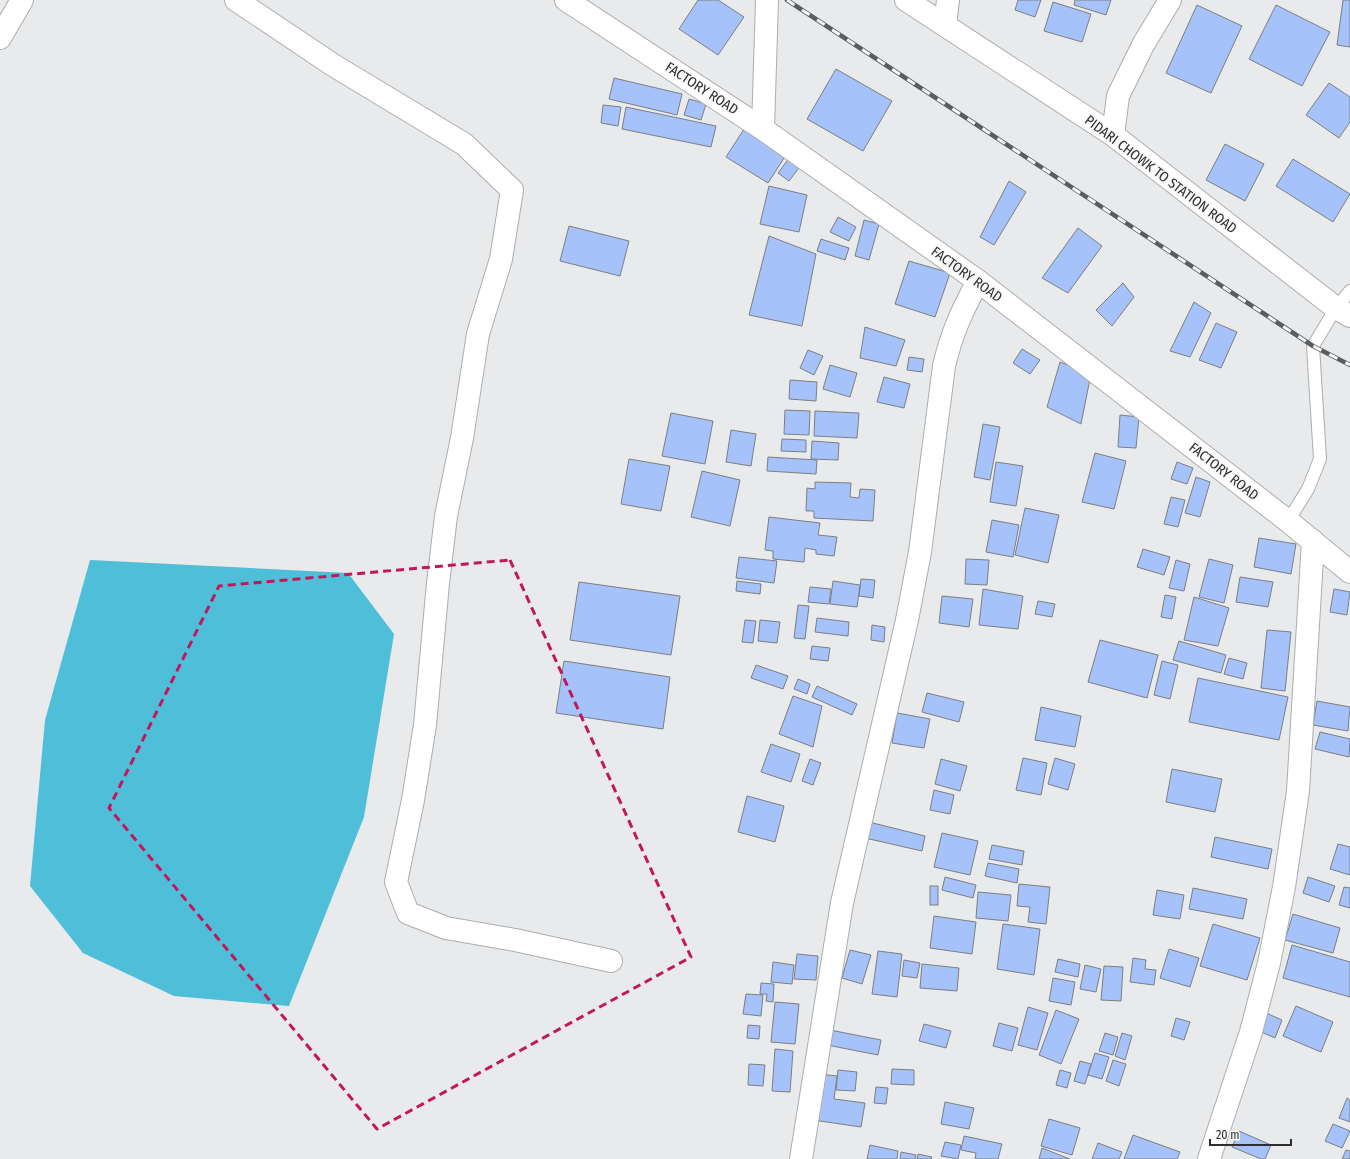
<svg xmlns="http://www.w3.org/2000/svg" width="1350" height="1159" viewBox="0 0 1350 1159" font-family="'Fira Sans Condensed',sans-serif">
	<rect width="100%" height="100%" fill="#e8eaec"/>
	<polygon fill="#4fbfd9" points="90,560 348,573 394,634 364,817 289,1006 174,996 83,953 30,886 45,720"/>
	<g fill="#a5c2fa" stroke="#7d7e80">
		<polygon points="698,0 718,0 744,17 718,55 679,29"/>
		<polygon points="1018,0 1041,0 1035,17 1015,10"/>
		<polygon points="1075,0 1111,0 1106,15 1074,5"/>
		<polygon points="1343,0 1350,0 1350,47 1337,45"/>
		<polygon points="1053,2 1091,14 1082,42 1044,31"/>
		<polygon points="1197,5 1242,26 1211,93 1166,73"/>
		<polygon points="1276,5 1330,32 1302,86 1249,59"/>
		<polygon points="836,69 892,101 863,151 807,119"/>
		<polygon points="614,78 682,94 677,115 609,99"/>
		<polygon points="1329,83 1350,97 1350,122 1339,138 1306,115"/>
		<polygon points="689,99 706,104 701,120 684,115"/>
		<polygon points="603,105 621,107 618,126 601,123"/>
		<polygon points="626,107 716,126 711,147 622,129"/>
		<polygon points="746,126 788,152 768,183 726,157"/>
		<polygon points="1225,144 1264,164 1245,201 1206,180"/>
		<polygon points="790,157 801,165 789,181 778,173"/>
		<polygon points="1293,159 1350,194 1333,222 1276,186"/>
		<polygon points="1009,181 1026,192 994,245 980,237"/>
		<polygon points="769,186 807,195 799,232 760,224"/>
		<polygon points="838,217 856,227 849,241 830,232"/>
		<polygon points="864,220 879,224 869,260 855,256"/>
		<polygon points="569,226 629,241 620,276 560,261"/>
		<polygon points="1078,228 1102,246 1068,293 1042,278"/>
		<polygon points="769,236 816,254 802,326 749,315"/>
		<polygon points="821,239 849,248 845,260 817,251"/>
		<polygon points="909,261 950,273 935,317 895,304"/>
		<polygon points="1123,283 1134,297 1112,326 1096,310"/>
		<polygon points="1194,302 1211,313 1190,357 1170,351"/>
		<polygon points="1216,323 1237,332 1221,368 1199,360"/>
		<polygon points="865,327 905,340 896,366 860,358"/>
		<polygon points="1022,349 1040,360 1030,374 1013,363"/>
		<polygon points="808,350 823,356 814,375 800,368"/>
		<polygon points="909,357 924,359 922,372 907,370"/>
		<polygon points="1060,362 1091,374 1081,424 1047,407"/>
		<polygon points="830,365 857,373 850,397 823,389"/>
		<polygon points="884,377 910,384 904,408 877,402"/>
		<polygon points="790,380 817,382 816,401 789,399"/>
		<polygon points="785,410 810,411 809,435 784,434"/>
		<polygon points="815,411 859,413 857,438 814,436"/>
		<polygon points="671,413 713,421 705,464 662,456"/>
		<polygon points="1120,415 1139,417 1136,448 1118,447"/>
		<polygon points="983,424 1000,427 990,480 974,477"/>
		<polygon points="731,430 756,434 751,466 726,462"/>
		<polygon points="782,439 806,440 806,452 781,451"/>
		<polygon points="812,441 839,443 838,460 811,459"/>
		<polygon points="1095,453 1126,461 1114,509 1082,502"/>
		<polygon points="768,457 817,460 816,474 767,471"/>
		<polygon points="629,459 670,466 661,511 621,504"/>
		<polygon points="996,462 1023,466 1016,506 990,502"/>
		<polygon points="1177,462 1193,468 1187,484 1171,479"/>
		<polygon points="702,471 740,480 730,526 691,517"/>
		<polygon points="1196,477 1210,482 1200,517 1185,513"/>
		<polygon points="815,482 851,483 850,497 859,498 860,489 875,490 873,521 814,518 814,511 806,511 807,488 815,489"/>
		<polygon points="1171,497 1185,500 1178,527 1164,524"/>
		<polygon points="1025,508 1059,515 1048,563 1015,555"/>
		<polygon points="769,517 820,523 818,535 837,537 834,556 816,554 816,550 805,548 804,562 773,559 773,551 765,550"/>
		<polygon points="992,520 1019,525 1013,557 986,552"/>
		<polygon points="1259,538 1296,544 1291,574 1254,567"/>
		<polygon points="1143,549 1170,557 1164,575 1137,567"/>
		<polygon points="739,557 777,561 774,583 736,578"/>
		<polygon points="966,559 989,560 987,585 965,584"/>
		<polygon points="1209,559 1233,565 1224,603 1199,597"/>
		<polygon points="1176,560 1190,564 1184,591 1169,588"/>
		<polygon points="1240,577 1273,582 1268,607 1236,602"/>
		<polygon points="861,579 875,580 873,598 859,596"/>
		<polygon points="737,581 761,584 760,594 736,591"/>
		<polygon points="833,581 860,585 857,607 830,604"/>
		<polygon points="579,582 680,596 671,655 570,640"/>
		<polygon points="810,587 831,589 829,604 808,602"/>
		<polygon points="983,589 1023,596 1018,629 979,625"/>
		<polygon points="1334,589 1350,592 1347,615 1330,612"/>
		<polygon points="1165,595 1176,597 1172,619 1161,617"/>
		<polygon points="942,596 973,599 969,627 939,623"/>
		<polygon points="1194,597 1229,608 1218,646 1184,640"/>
		<polygon points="1038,601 1055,604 1052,617 1035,614"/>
		<polygon points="798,605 809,606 805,639 794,638"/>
		<polygon points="817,618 849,622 848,636 815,632"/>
		<polygon points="745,620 756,621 753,643 742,642"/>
		<polygon points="760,620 780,622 777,643 758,641"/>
		<polygon points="872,625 885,627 884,642 871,640"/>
		<polygon points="1267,630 1291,632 1285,691 1261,688"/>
		<polygon points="1100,640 1158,655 1147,698 1088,682"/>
		<polygon points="1179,641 1226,655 1221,673 1173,660"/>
		<polygon points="812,646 830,648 828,661 810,659"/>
		<polygon points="1229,658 1247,663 1243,679 1224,674"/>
		<polygon points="564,661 670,677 663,729 556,713"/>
		<polygon points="1162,661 1178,665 1170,699 1154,695"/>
		<polygon points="756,665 788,676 783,689 751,678"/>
		<polygon points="1198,678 1288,697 1279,740 1189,722"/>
		<polygon points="798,679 810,684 807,694 794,689"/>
		<polygon points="817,686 857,704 852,715 812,697"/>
		<polygon points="927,693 964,702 959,722 922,712"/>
		<polygon points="793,696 822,706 813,747 779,734"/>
		<polygon points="1317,701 1350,707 1348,731 1313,725"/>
		<polygon points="1041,707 1081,716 1075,747 1035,740"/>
		<polygon points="897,713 930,719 924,748 892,743"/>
		<polygon points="1320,732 1350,739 1349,757 1315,749"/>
		<polygon points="771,744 800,754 791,782 761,772"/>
		<polygon points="1023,758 1047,763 1041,795 1016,790"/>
		<polygon points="1055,758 1075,764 1068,790 1048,784"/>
		<polygon points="810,759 821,763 813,785 802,781"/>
		<polygon points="941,759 967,766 960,791 935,784"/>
		<polygon points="1172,769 1222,779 1215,812 1166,802"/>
		<polygon points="934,790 954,795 950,814 930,810"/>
		<polygon points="747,796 784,806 775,842 738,832"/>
		<polygon points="869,822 925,836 922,851 865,838"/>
		<polygon points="942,833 978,841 970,875 934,867"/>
		<polygon points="1215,837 1272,849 1268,869 1211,857"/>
		<polygon points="1338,844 1350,847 1350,875 1330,869"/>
		<polygon points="992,845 1024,851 1022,865 989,859"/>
		<polygon points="988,863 1019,869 1017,883 985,876"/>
		<polygon points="945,877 976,885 973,898 942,890"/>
		<polygon points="1308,877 1335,886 1329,902 1303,893"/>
		<polygon points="1019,884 1050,887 1046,924 1028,922 1030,907 1017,906"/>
		<rect x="930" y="886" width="8" height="19"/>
		<polygon points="1344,887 1350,888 1350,908 1339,905"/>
		<polygon points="1193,888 1247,899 1243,919 1189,909"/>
		<polygon points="1157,890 1184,895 1180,919 1153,915"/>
		<polygon points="978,892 1011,895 1008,921 976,918"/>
		<polygon points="1293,914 1340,928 1333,953 1285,940"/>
		<polygon points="934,916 976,922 972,954 930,948"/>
		<polygon points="1003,924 1040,929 1034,975 997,969"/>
		<polygon points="1213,924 1260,938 1247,980 1200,966"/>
		<polygon points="1292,945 1350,962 1350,997 1283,978"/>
		<polygon points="1169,949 1199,958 1190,987 1160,978"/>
		<polygon points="850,950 871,955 862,984 842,978"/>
		<polygon points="878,951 902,954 897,997 872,994"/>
		<polygon points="797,954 818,956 816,980 794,979"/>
		<polygon points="1133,958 1146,960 1145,969 1156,970 1154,985 1130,982"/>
		<polygon points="1058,959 1080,964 1078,977 1055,972"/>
		<polygon points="904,960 920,963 917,978 902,976"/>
		<polygon points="773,962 794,965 792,984 771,982"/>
		<polygon points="922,964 959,968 957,991 920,988"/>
		<polygon points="1085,965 1101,969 1096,992 1080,989"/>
		<polygon points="1104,966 1123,967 1121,1001 1101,1000"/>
		<polygon points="1053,978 1075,982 1071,1005 1049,1001"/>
		<polygon points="761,983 774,984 773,1002 766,1001 767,994 760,994"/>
		<polygon points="746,994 763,995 761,1016 743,1014"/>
		<polygon points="775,1002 799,1004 795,1044 771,1042"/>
		<polygon points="1296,1006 1333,1022 1321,1052 1283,1036"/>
		<polygon points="1028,1007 1048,1013 1037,1050 1018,1045"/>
		<polygon points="1056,1010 1079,1019 1061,1064 1039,1055"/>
		<polygon points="1266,1013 1282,1020 1275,1038 1259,1031"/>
		<polygon points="1176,1018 1190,1022 1184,1040 1171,1036"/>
		<polygon points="999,1023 1018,1028 1012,1051 993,1046"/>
		<polygon points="924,1024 951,1031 946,1048 919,1041"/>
		<polygon points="748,1025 760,1026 759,1039 747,1038"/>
		<polygon points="830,1030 881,1040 878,1055 827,1045"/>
		<polygon points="1105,1033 1118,1037 1113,1055 1099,1051"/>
		<polygon points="1122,1033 1132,1036 1125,1060 1115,1056"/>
		<polygon points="775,1049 793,1051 790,1092 772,1091"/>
		<polygon points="1095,1053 1109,1057 1102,1079 1088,1075"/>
		<polygon points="1113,1060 1126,1064 1119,1086 1106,1081"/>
		<polygon points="1080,1061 1091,1064 1085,1084 1074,1081"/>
		<polygon points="749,1064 765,1065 763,1086 748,1085"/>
		<polygon points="892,1069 914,1070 914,1085 891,1084"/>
		<polygon points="838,1070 857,1072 855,1091 836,1090"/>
		<polygon points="1060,1070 1071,1073 1067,1088 1056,1085"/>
		<polygon points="820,1074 837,1076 834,1099 865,1103 861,1127 813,1120"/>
		<polygon points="876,1087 888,1088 886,1104 874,1103"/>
		<polygon points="1347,1098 1350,1100 1350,1122 1339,1118"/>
		<polygon points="945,1102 974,1108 969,1129 941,1124"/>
		<polygon points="1049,1119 1080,1128 1072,1155 1041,1146"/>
		<polygon points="1333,1124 1350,1131 1342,1148 1325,1141"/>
		<polygon points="1239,1131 1271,1145 1265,1159 1261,1159 1232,1147"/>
		<polygon points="1133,1135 1180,1152 1177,1159 1124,1159"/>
		<polygon points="964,1136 1002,1144 998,1159 975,1159 976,1153 961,1150"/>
		<polygon points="945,1142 961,1145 958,1159 941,1156"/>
		<polygon points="1098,1143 1122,1152 1119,1159 1092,1159"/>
		<polygon points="870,1145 898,1151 897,1159 867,1159"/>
		<polygon points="1042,1148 1070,1159 1039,1159"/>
		<polygon points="1346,1150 1350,1151 1350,1159 1342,1159"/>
		<polygon points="901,1152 916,1155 915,1159 900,1159"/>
		<polygon points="918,1154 932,1157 931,1159 917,1159"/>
	</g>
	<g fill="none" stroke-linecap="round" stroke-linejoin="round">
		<g stroke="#abadaf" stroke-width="14">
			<polyline id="service" points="1288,521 1308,489 1320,459 1313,346 1336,308 1350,291"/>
		</g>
		<g stroke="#abadaf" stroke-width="24">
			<g id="minor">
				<polyline points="236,0 333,65 464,144 512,190 501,259 478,334 462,438 446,516 438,583 425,725 413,800 396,882 408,913 446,928 515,940 611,961"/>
				<polyline points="906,0 1113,135 1336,308 1350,316"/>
				<polyline points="945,25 948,0"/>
				<polyline points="0,38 22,0"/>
				<polyline points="1113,135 1118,96 1143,45 1170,0"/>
				<path d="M801 1159 842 903 907 620 920 552 944 366C952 332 962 311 978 281"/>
				<polyline points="1209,1159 1251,1032 1269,963 1284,887 1298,791 1313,541"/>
			</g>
		</g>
		<g stroke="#abadaf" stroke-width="24">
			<polyline id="tertiary" points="763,129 767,0"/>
		</g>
		<g stroke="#abadaf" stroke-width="24">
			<polyline id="secondary" points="566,0 763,129 978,281 1288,521 1350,572"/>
		</g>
		<use href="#service" stroke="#fff" stroke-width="12"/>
		<use href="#minor" stroke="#fff" stroke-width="22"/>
		<use href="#tertiary" stroke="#fff" stroke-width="22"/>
		<use href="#secondary" stroke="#fff" stroke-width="22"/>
		<g stroke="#5b5c5d" stroke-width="4.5">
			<polyline id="rail" points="787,0 1313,346 1350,365"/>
		</g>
		<use href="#rail" stroke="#f6f7f9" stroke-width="3" stroke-dasharray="9" stroke-linecap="butt"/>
	</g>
	<path fill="none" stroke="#c2185b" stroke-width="3" stroke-dasharray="8 5" stroke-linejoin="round" d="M510 560 691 957 377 1129 109 808 219 586Z"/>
	<g text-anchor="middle" stroke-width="3.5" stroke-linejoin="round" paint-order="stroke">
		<g font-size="14" fill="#2e2e2f" stroke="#f6f7f9">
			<text transform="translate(702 88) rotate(33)" y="5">FACTORY ROAD</text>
			<text transform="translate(1161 174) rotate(37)" y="5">PIDARI CHOWK TO STATION ROAD</text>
			<text transform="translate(967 274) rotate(36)" y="5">FACTORY ROAD</text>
			<text transform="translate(1224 471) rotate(38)" y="5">FACTORY ROAD</text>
		</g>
	</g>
	<path d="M1210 1139v6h81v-6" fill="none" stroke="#2e2e2f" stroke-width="2"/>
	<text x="1216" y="1139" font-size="12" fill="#2e2e2f" stroke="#f6f7f9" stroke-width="3" paint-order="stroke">20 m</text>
</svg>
